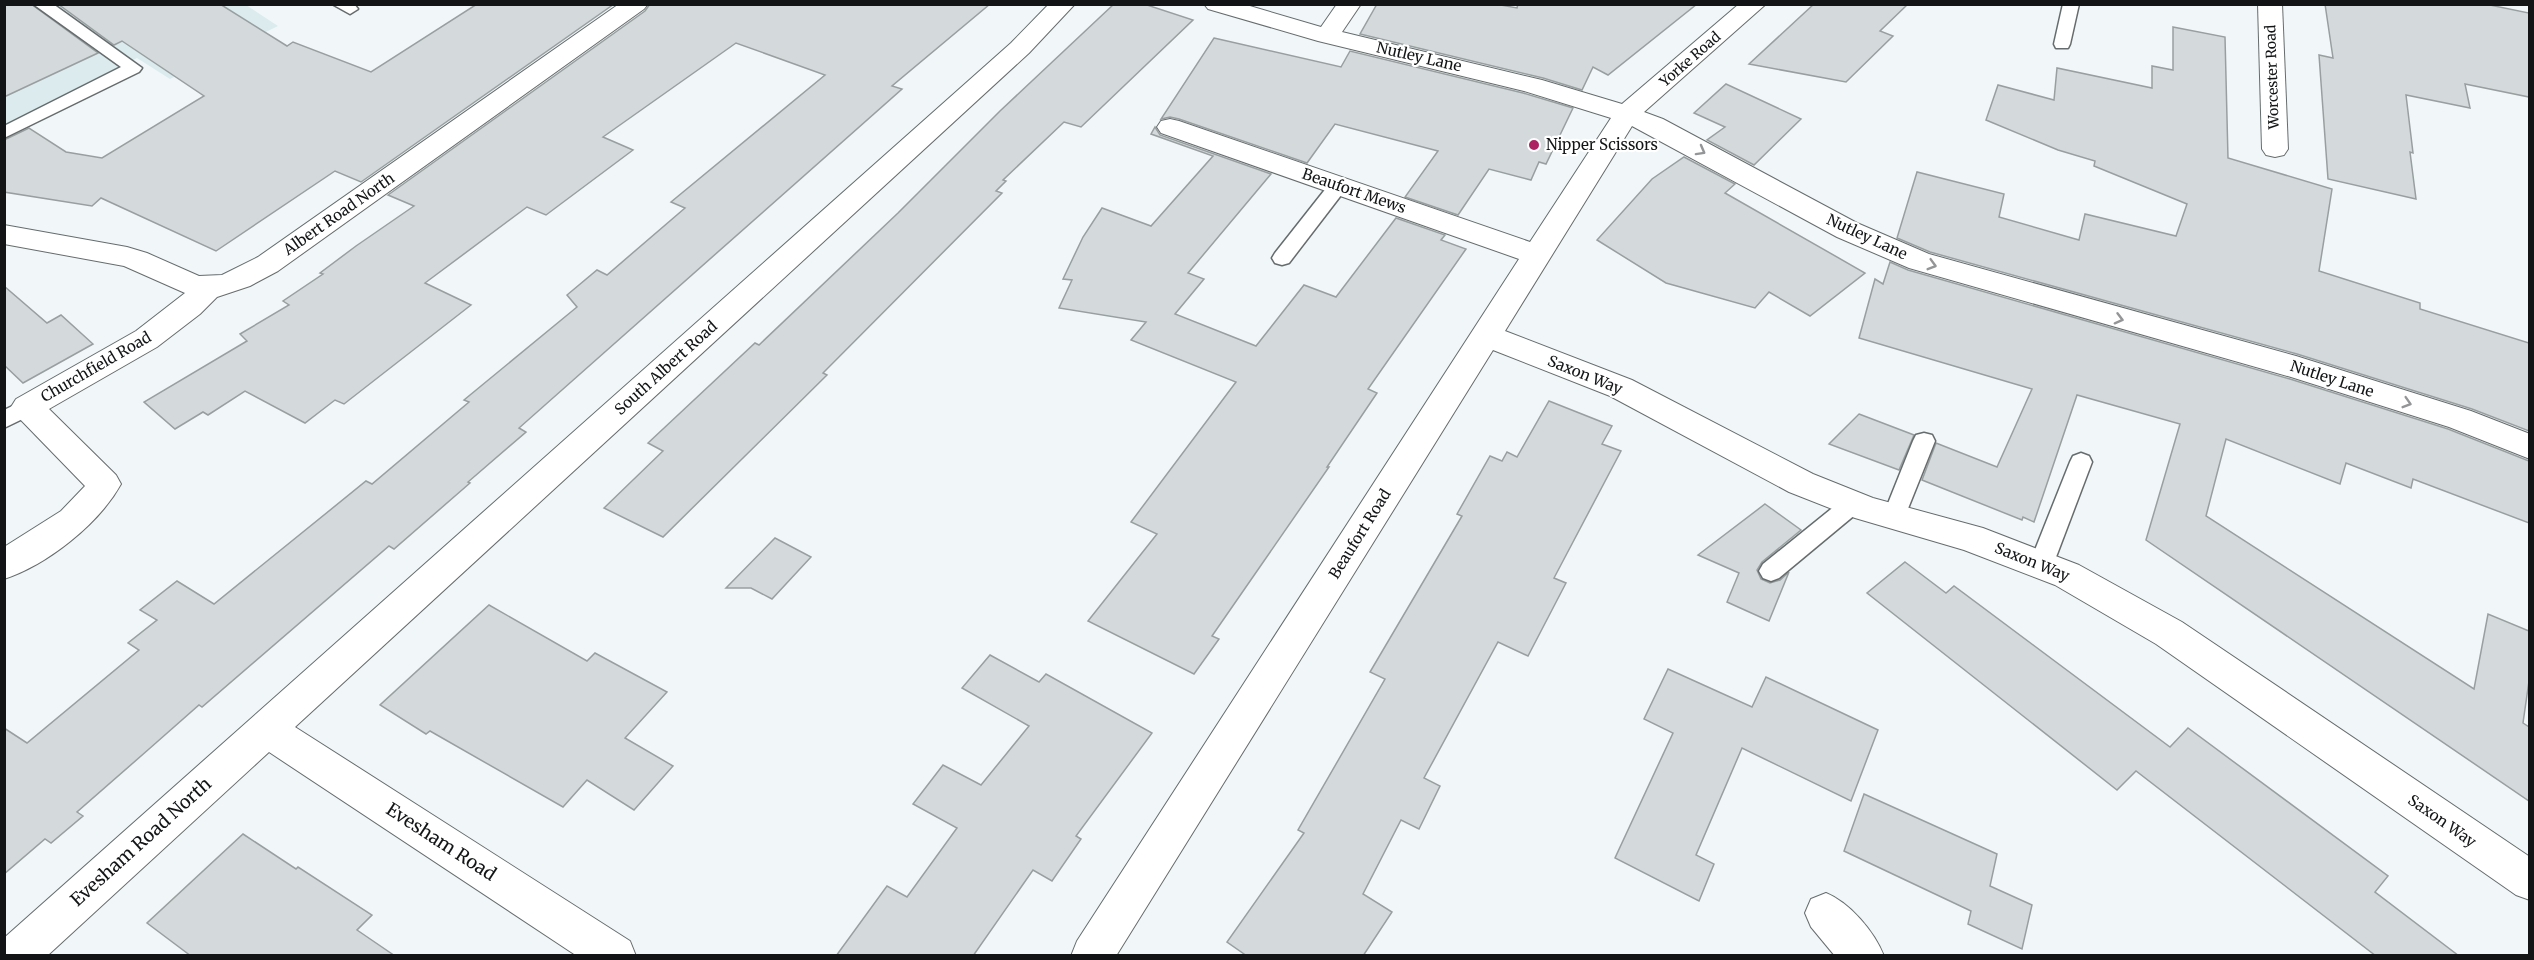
<svg xmlns="http://www.w3.org/2000/svg" width="2534" height="960" viewBox="0 0 2534 960" font-family="Merriweather,serif">
	<rect width="100%" height="100%" fill="#f1f7f8"/>
	<polygon fill="#dbebee" points="5,5 246,5 278,26 170,79 137,58 5,124"/>
	<g fill="#d4dadb" stroke="#999fa0" stroke-width="1.5">
		<polygon points="4,4 31,4 98,53 4,97"/>
		<polygon points="58,4 220,4 287,46 293,42 371,72 477,4 614,4 361,182 335,171 216,251 101,198 92,206 4,192 4,140 29,128 66,152 102,158 204,96 122,41 114,45"/>
		<polygon points="650,4 990,4 892,86 902,89 519,428 526,432 468,482 470,483 394,549 389,546 202,707 199,705 149,749 77,812 83,816 51,843 45,839 4,874 4,728 27,743 139,650 128,643 157,620 140,610 177,581 214,604 366,481 372,484 469,402 464,400 577,307 567,295 597,270 607,275 685,208 671,202 825,75 736,43 603,137 633,150 546,215 527,207 425,283 471,305 344,404 335,400 305,423 245,391 208,415 203,412 175,429 144,402 247,341 240,334 289,305 283,301 323,274 320,273 356,246 414,206 388,195 645,11"/>
		<polygon points="1114,4 1144,4 1193,20 1081,127 1064,122 1003,180 1006,181 996,191 1002,193 823,373 827,375 663,537 604,508 663,451 648,443 755,343 759,345 898,213 1000,111"/>
		<polygon points="1377,4 1495,4 1517,8 1518,4 1697,4 1608,75 1593,67 1582,90 1543,78 1360,34"/>
		<polygon points="1814,4 1908,4 1880,31 1893,36 1846,82 1749,64"/>
		<polygon points="2325,4 2485,4 2529,13 2529,97 2465,84 2470,108 2406,95 2413,153 2410,152 2416,199 2328,179 2319,55 2333,58"/>
		<polygon points="2173,27 2225,37 2228,158 2332,189 2319,271 2420,303 2420,309 2529,343 2529,431 2472,409 2297,354 1930,252 1897,238 1917,172 2004,194 1999,217 2079,240 2085,214 2176,236 2187,204 2094,166 2095,161 2058,150 1986,120 1998,85 2054,100 2057,68 2152,88 2152,66 2173,70"/>
		<polygon points="1214,38 1341,67 1350,51 1523,93 1573,108 1546,164 1539,162 1531,180 1489,169 1458,215 1405,197 1438,151 1335,124 1307,163 1179,119 1170,117 1161,119"/>
		<polygon points="1726,84 1801,119 1754,165 1707,140 1725,127 1694,113"/>
		<polygon points="1155,127 1160,135 1271,174 1188,273 1204,279 1175,314 1256,346 1304,285 1336,297 1396,218 1445,235 1441,240 1466,249 1368,389 1377,393 1327,467 1329,467 1212,636 1219,639 1194,674 1088,621 1157,534 1131,522 1236,382 1131,340 1146,322 1059,308 1072,280 1063,279 1083,237 1102,208 1151,226 1213,156 1151,134"/>
		<polygon points="1684,157 1735,184 1725,193 1865,273 1810,316 1769,292 1755,308 1666,283 1597,240 1652,179"/>
		<polygon points="1890,262 1908,270 2290,379 2448,429 2529,461 2529,523 2413,479 2411,488 2346,463 2340,484 2226,439 2206,516 2474,689 2488,614 2529,631 2529,681 2523,723 2529,727 2529,801 2146,540 2180,424 2077,395 2034,522 2023,517 2022,520 1922,480 1936,443 1997,467 2032,389 1859,338 1875,279 1883,284"/>
		<polygon points="4,286 47,323 61,315 93,344 23,383 4,365"/>
		<polygon points="1549,401 1612,426 1602,444 1621,451 1554,578 1566,583 1528,656 1498,642 1424,778 1440,786 1419,829 1401,820 1363,894 1392,912 1363,956 1247,956 1227,942 1304,833 1298,830 1385,679 1370,672 1462,516 1457,514 1490,456 1502,461 1507,452 1517,457"/>
		<polygon points="1859,414 1914,435 1899,470 1829,444"/>
		<polygon points="1765,504 1801,530 1762,562 1757,570 1761,579 1770,583 1780,580 1789,572 1769,621 1727,602 1739,573 1698,555"/>
		<polygon points="775,538 811,557 772,599 751,588 726,588"/>
		<polygon points="1905,562 1946,593 1954,586 2170,747 2188,728 2388,876 2375,892 2459,956 2376,956 2136,771 2117,790 1867,593"/>
		<polygon points="489,605 587,661 595,653 667,692 625,738 673,766 634,810 587,780 563,807 430,731 426,734 380,705"/>
		<polygon points="990,655 1039,682 1046,674 1152,733 1076,836 1081,839 1052,881 1033,870 973,956 836,956 887,886 907,897 957,828 913,804 943,765 981,785 1029,726 962,688"/>
		<polygon points="1668,669 1752,707 1766,677 1878,730 1851,801 1742,748 1696,855 1714,864 1699,901 1615,858 1673,733 1644,719"/>
		<polygon points="1864,794 1997,854 1990,886 2032,905 2022,949 1968,924 1971,911 1844,851"/>
		<polygon points="243,834 296,869 298,867 372,915 357,930 395,956 191,956 147,923"/>
	</g>
	<g fill="none" stroke-linecap="round" stroke-linejoin="round">
		<g stroke="#666c6d" stroke-width="3">
			<g id="lane">
				<polygon points="33,4 53,4 142,68 139,72 4,138 4,126 121,67"/>
				<polygon points="332,4 354,4 358,9 350,14"/>
				<polygon points="2063,4 2079,4 2070,44 2068,48 2056,48 2054,44"/>
				<polygon points="1338,180 1345,182 1347,186 1345,190 1289,263 1282,265 1275,263 1272,258 1275,253 1331,182"/>
				<polygon points="27,399 35,401 38,407 35,413 4,428 4,410"/>
				<polygon points="1924,433 1932,435 1935,441 1905,516 1902,522 1894,525 1886,522 1883,516 1913,441 1916,435"/>
				<polygon points="2081,453 2089,456 2092,462 2053,565 2049,572 2041,575 2033,572 2029,565 2070,462 2073,456"/>
				<polygon points="1854,494 1862,497 1865,503 1862,509 1779,578 1771,581 1763,578 1759,571 1763,564 1846,497"/>
			</g>
		</g>
		<g stroke="#666c6d" stroke-width="2">
			<g id="street">
				<path d="M619 4H648L644 9 278 271 250 286 217 297 200 314 157 347 49 409 116 475 121 484C99 524 47 565 4 579V547L61 511 85 486 16 415 11 407 16 399 136 331 185 293 124 266 4 244V225L127 247 147 253 199 276 222 275 258 257Z"/>
				<polygon points="1049,4 1075,4 1029,53 295,727 630,941 636,956 577,956 269,752 47,956 4,956 4,938 1011,43"/>
				<polygon points="1204,4 1243,4 1321,27 1337,4 1361,4 1342,32 1542,80 1622,104 1739,4 1766,4 1644,112 1663,119 1857,223 1929,254 2296,356 2471,411 2530,434 2530,459 2449,427 2291,377 1909,268 1837,237 1632,126 1505,331 1632,380 1813,474 1873,498 1983,528 2079,565 2182,622 2530,857 2530,900 2516,895 2156,644 2055,585 1964,550 1855,518 1789,492 1610,396 1493,350 1116,956 1071,956 1077,941 1519,259 1161,133 1157,127 1161,121 1170,119 1179,121 1530,242 1611,118 1524,91 1318,41 1208,9"/>
				<polygon points="2258,4 2282,4 2288,149 2284,155 2275,157 2266,155 2262,149"/>
				<path d="M1826 893C1850 903 1874 931 1884 956H1835L1811 927 1805 913 1811 899Z"/>
			</g>
		</g>
		<use href="#lane" fill="#fff" fill-rule="evenodd"/>
		<use href="#street" fill="#fff" fill-rule="evenodd"/>
	</g>
	<defs><path id="oneway-chevron" d="M-2-3.5L2.5 0L-2 3.5" fill="none" stroke-width="1.6" stroke-linecap="round" stroke-linejoin="round" transform="scale(1.5)"/></defs>
	<g stroke="#949596">
		<use href="#oneway-chevron" transform="translate(1701 151) rotate(29)"/>
		<use href="#oneway-chevron" transform="translate(1932 265) rotate(16)"/>
		<use href="#oneway-chevron" transform="translate(2119 319) rotate(15)"/>
		<use href="#oneway-chevron" transform="translate(2407 403) rotate(17)"/>
	</g>
	<circle fill="#ad2262" stroke="#fff" stroke-width="2" cx="1534" cy="145" r="6"/>
	<g text-anchor="middle" stroke-width="4.5" stroke-linejoin="round" paint-order="stroke">
		<g font-size="14" fill="#121415" stroke="#fff">
			<text transform="translate(1690 59) rotate(-41)" y="5">Yorke Road</text>
			<text transform="translate(2272 77) rotate(-92)" y="5">Worcester Road</text>
		</g>
		<g font-size="15" fill="#121415" stroke="#fff">
			<text transform="translate(1419 57) rotate(13)" y="5">Nutley Lane</text>
			<text transform="translate(1354 191) rotate(19)" y="5">Beaufort Mews</text>
			<text transform="translate(339 214) rotate(-35)" y="5">Albert Road North</text>
			<text transform="translate(1867 237) rotate(25)" y="5">Nutley Lane</text>
			<text transform="translate(96 367) rotate(-30)" y="5">Churchfield Road</text>
			<text transform="translate(666 368) rotate(-42)" y="5">South Albert Road</text>
			<text transform="translate(1585 375) rotate(22)" y="5">Saxon Way</text>
			<text transform="translate(2332 379) rotate(18)" y="5">Nutley Lane</text>
			<text transform="translate(1360 534) rotate(-58)" y="5">Beaufort Road</text>
			<text transform="translate(2032 562) rotate(22)" y="5">Saxon Way</text>
			<text transform="translate(2442 821) rotate(35)" y="5">Saxon Way</text>
		</g>
		<g font-size="15" fill="#121415" stroke="#fff" text-anchor="start">
			<text x="1546" y="150">Nipper Scissors</text>
		</g>
		<g font-size="18" fill="#121415" stroke="#fff">
			<text transform="translate(141 842) rotate(-42)" y="6">Evesham Road North</text>
			<text transform="translate(441 842) rotate(33)" y="6">Evesham Road</text>
		</g>
	</g>
	<rect width="2534" height="960" fill="none" stroke="#121415" stroke-width="12"/>
</svg>
